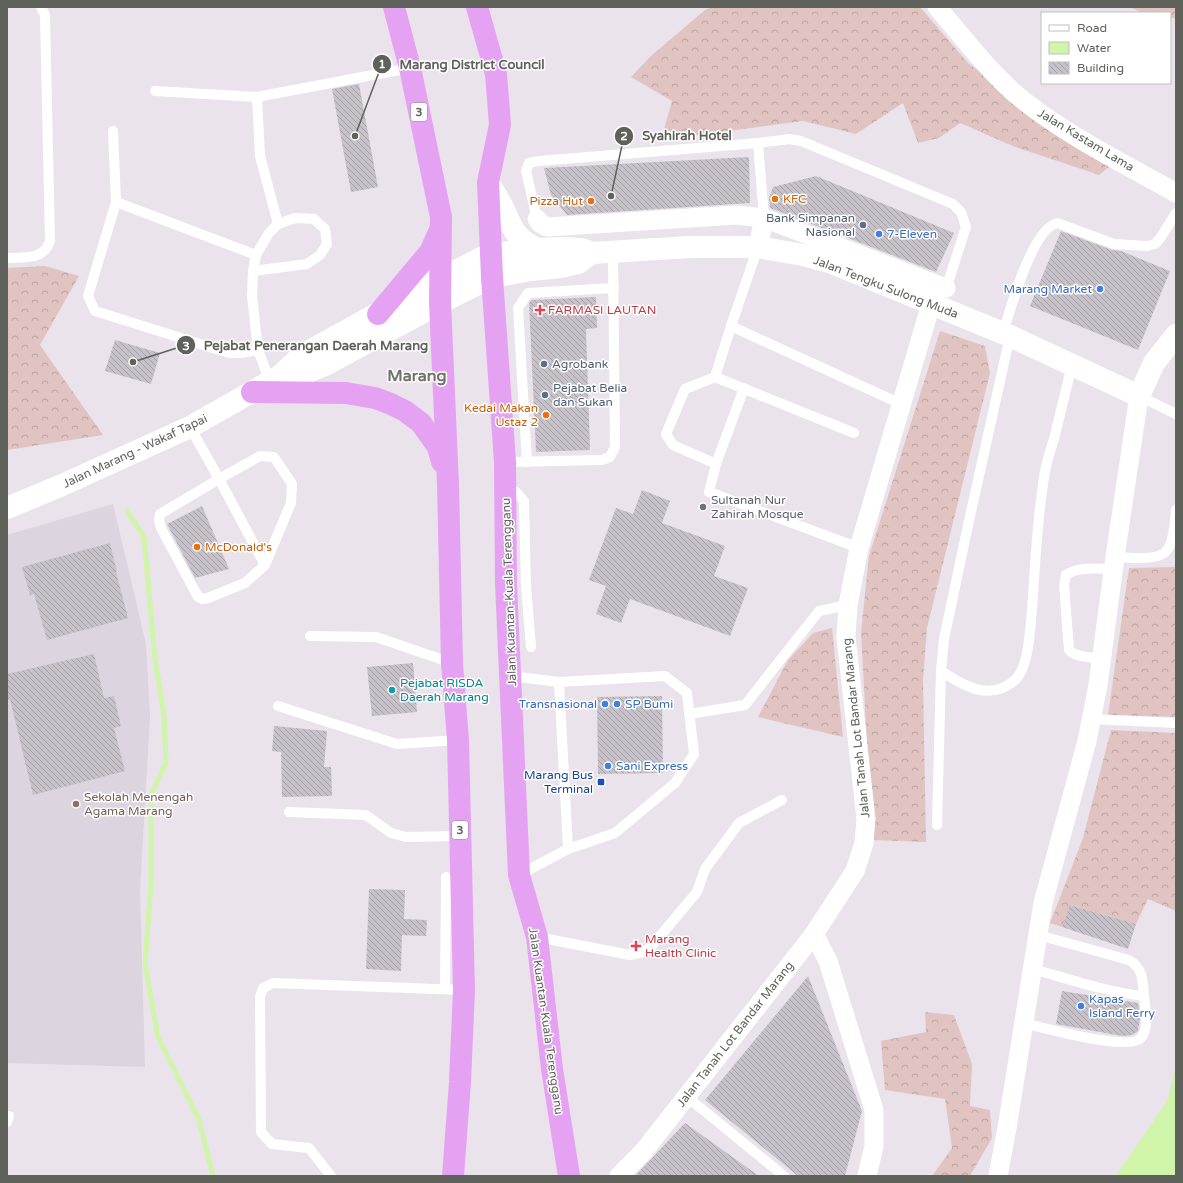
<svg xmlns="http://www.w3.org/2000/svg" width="1183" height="1183" viewBox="0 0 1183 1183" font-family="'Varela Round',sans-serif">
	<defs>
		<pattern id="forest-crowns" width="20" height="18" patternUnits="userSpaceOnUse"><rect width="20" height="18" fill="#e1c4c2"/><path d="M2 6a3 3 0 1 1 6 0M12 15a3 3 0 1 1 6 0" fill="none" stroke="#baa3a1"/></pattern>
		<pattern id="building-back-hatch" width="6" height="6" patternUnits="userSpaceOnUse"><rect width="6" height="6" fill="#c7c1c9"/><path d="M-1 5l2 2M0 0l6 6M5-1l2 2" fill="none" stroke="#a5a0a6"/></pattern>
	</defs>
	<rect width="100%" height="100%" fill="#eae3ec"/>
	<polygon fill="#dcd4de" points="113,504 146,644 150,717 140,890 145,1067 7,1063 7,535"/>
	<g fill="url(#forest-crowns)">
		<polygon points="712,7 920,7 968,63 1109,167 1099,175 1015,147 960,123 939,138 918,143 903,103 856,134 803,121 661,140 672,101 631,77 652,55 705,10"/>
		<polygon points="1129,7 1176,7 1176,18 1170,18 1170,13 1143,13"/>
		<polygon points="45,266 79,276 40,345 103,435 7,450 7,268"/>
		<polygon points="940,331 985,346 990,373 927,628 923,680 926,842 872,840 861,632 869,556"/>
		<polygon points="1176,567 1176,717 1108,715 1129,568"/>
		<polygon points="832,628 843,737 758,717 788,660 813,633"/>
		<polygon points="1111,730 1176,733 1176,911 1148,899 1136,924 1071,905 1062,927 1050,923 1083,838"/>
		<polygon points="925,1012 954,1015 972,1064 970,1106 990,1110 992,1138 970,1176 932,1176 952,1148 945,1099 885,1090 881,1041 926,1032"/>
	</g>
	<polygon fill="#d0f4aa" points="1176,1067 1176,1176 1116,1176 1167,1101"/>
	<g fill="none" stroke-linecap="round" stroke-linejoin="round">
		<polyline stroke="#d0f4aa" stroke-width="5" points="127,511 144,537 155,659 164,715 166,762 151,795 151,884 145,964 158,1037 199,1120 213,1176"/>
	</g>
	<g fill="url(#building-back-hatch)">
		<polygon points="359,84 378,187 351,192 332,89"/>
		<polygon points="749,157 750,203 567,215 551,195 544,168"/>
		<polygon points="816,176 954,233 936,272 770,208 769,198 773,187"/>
		<polygon points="1061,231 1112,250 1121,251 1170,271 1138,350 1030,306"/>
		<polygon points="596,297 597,328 586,329 590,450 536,452 529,303 531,300"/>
		<polygon points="115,340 160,353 151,384 105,371"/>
		<polygon points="642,490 670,501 662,523 725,546 714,576 748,588 730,636 630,599 621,623 596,614 606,586 589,580 616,508 633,514"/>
		<polygon points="202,506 229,569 195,578 167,524"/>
		<polygon points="110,543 117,572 116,572 128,618 47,640 34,594 30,595 22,567"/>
		<polygon points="94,654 104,698 114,696 121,726 114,728 125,771 33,795 10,699 7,700 7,674"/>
		<polygon points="413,663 417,712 372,716 367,667"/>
		<polygon points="662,696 663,773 598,774 597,697"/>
		<polygon points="274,726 327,731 324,767 331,767 332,796 282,797 281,752 272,751"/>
		<polygon points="369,889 405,890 404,919 427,920 426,936 402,935 401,971 366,969"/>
		<polygon points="1070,905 1136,924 1128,949 1062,927"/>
		<polygon points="808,976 862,1111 845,1176 798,1176 705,1100"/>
		<polygon points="1062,991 1138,1003 1140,1018 1138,1031 1132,1035 1122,1036 1056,1024"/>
		<polygon points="685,1123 759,1176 635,1176"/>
	</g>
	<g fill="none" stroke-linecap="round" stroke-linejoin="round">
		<g stroke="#fff" stroke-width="10">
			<polyline points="155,91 257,97 410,68"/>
			<polyline points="257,97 260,156 278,224"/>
			<polyline points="113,131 116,202 88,296 95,311 229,353 242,353 258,350"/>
			<polyline points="758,143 764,218"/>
			<polyline points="116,202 256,255"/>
			<polyline points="537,219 526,171 529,163 539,161 758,143 790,139 801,141 953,204 961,212 966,227 945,292"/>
			<polyline points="758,247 731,326 901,404"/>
			<path d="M7 258C24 257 43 261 50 241L45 15 41 7"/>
			<polyline points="253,271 307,264 320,255 327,244 325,229 314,219 295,218 278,224 269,233 256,255 253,271 252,296 258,350 270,382"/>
			<polyline points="731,326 715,377 685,389 666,434 673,445 716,464 709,492 859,548"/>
			<path d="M1003 333C1010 310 1032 229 1057 223L1114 244 1147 246 1155 244 1161 237 1176 213"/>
			<polyline points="715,377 854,433"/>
			<polyline points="1139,396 1176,414"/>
			<polyline points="190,427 219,479 160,514 159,520 161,528 198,597 203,599 208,598 245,583 265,565 291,503 292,484 274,457 260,456 219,479 265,565"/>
			<polyline points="505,462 602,460 610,457 615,447 613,251"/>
			<polyline points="527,462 518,308 528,293 614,288"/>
			<polyline points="716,464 744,388"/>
			<polyline points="506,490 516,492 524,501 526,586 531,647"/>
			<path d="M1115 557C1128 557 1159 562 1167 550 1174 542 1175 521 1176 510"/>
			<polyline points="310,636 376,637 452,663"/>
			<path d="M1102 659C1092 657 1076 658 1069 650L1064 585 1066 575C1078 566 1099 569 1114 569"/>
			<path d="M941 671C964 686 990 702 1015 680 1029 667 1030 629 1032 610 1035 566 1037 521 1044 477 1046 464 1050 451 1054 439 1060 414 1066 390 1072 365"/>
			<polyline points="511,676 559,682 665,676 687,693 694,754 675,783 615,833 568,849"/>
			<polyline points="278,706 397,744 458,740"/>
			<polyline points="689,714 745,705 819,611 848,605"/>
			<polyline points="1091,719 1176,723"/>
			<polyline points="289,812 366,815 391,833 406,837 460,836"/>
			<polyline points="937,825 941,671 944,639 967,530 1010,336"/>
			<polyline points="519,875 568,849 559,682"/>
			<polyline points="537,937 630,955 640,953 650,948 697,892 705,869 739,823 782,800"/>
			<path d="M1033 969C1069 979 1106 992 1144 996 1142 980 1144 969 1129 960L1038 935"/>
			<polyline points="445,989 446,877"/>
			<path d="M1023 1023C1042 1027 1129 1052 1141 1038 1150 1027 1145 1009 1144 996"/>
			<polyline points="686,1096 784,1176"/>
			<polyline points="7,1122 9,1116"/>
			<polyline points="331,1176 309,1148 272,1144 261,1132 260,997 263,988 273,983 464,990"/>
		</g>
		<g stroke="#fff" stroke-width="19">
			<path d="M937 7C964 38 992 76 1024 101 1071 138 1125 164 1176 193"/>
			<polyline points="764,218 946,288"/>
			<polyline points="537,219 541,224 547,227 736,215 764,218 758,247"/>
			<polyline points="814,934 828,961 874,1110 874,1146 867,1176"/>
			<polyline points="619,1176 643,1152 814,934 855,871 864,843 866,819 846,637 848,605 859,548 931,304"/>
			<polyline points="998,1176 1007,1128 1043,903 1087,741 1098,685 1115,557 1139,396"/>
		</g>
		<g stroke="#fff" stroke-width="22">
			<path d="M488 182C494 192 501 202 505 212 514 233 519 241 540 250"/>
			<path d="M491 253C519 254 550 245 578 249 582 249 588 251 592 253L690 247H758L803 255 832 263 1010 336 1139 396 1154 363 1176 335"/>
			<polyline points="492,277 531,270 561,267 578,263 592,253"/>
		</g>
		<g stroke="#fff" stroke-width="22">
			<polyline points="280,376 305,373 325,365 440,303 492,277"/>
			<polyline points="7,508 60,486 190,427 280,376 297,360 315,348 440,279 491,253"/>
		</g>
		<g stroke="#e6a2f2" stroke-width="22">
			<polyline points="394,7 410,68 441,217 440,303 448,484 452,663 458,740 464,990 460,1082 453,1176"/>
			<polyline points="477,7 496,74 500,125 488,182 492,277 505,462 506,584 519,875 537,937 552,1069 569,1176"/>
			<polyline points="378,314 430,252 439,232"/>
			<polyline points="252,392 346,393 375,398 391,404 405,411 421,423 438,447 442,462"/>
		</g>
	</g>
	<g fill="#e8710a" stroke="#fff" stroke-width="1.5">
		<circle cx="775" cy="199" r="4"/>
		<circle cx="591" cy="201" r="4"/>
		<circle cx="546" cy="415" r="4"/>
		<circle cx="197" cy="547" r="4"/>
	</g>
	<g fill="#5c6f8a" stroke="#fff" stroke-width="1.5">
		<circle cx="863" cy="225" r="4"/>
		<circle cx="544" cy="364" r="4"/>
		<circle cx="545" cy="395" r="4"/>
	</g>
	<g fill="#3f7fe0" stroke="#fff" stroke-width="1.5">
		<circle cx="879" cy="234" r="4"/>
		<circle cx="1100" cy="289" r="4"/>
		<circle cx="605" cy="704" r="4"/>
		<circle cx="617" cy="704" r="4"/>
		<circle cx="608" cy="766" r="4"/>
		<circle cx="1081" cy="1006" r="4"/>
	</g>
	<g fill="#e0444e" stroke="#fff" stroke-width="1.5">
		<path d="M538 304h4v4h4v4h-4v4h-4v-4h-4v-4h4z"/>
		<path d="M634 940h4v4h4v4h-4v4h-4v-4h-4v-4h4z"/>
	</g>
	<circle fill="#6b7280" stroke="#fff" stroke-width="1.5" cx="703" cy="507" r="4"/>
	<circle fill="#0f9aa8" stroke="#fff" stroke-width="1.5" cx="392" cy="690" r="4"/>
	<rect fill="#1a4fb4" stroke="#fff" stroke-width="1.5" x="597" y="778" width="8" height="8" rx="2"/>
	<circle fill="#8d6e63" stroke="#fff" stroke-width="1.5" cx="76" cy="804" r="4"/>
	<g text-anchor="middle" stroke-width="3" stroke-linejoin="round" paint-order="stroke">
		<g fill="#fff" stroke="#8e918c" stroke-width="1">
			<rect x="411" y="103" width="16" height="18" rx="3"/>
			<rect x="452" y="821" width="16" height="18" rx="3"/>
		</g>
		<g font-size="11" font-weight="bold" fill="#5e625b">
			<text x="419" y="116">3</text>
			<text x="460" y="834">3</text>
		</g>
		<g font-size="12" fill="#5e625b" stroke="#fff">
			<text transform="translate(1086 140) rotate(31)" y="4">Jalan Kastam Lama</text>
			<text transform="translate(886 287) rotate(21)" y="4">Jalan Tengku Sulong Muda</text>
			<text transform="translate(135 451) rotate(-25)" y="4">Jalan Marang - Wakaf Tapai</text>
			<text transform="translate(509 592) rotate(-92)" y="4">Jalan Kuantan-Kuala Terengganu</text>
			<text transform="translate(856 728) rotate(-96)" y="4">Jalan Tanah Lot Bandar Marang</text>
			<text transform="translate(546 1021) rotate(82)" y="4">Jalan Kuantan-Kuala Terengganu</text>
			<text transform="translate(735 1034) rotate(-52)" y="4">Jalan Tanah Lot Bandar Marang</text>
		</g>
		<g font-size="12" fill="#c56008" stroke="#fff" text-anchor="start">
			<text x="783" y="203">KFC</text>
			<text x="583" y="205" text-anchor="end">Pizza Hut</text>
			<text x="538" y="412" text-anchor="end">Kedai Makan<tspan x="538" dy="14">Ustaz 2</tspan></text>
			<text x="205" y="551">McDonald's</text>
		</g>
		<g font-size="12" fill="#4e5e75" stroke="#fff" text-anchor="start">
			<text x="855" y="222" text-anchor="end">Bank Simpanan<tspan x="855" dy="14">Nasional</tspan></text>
			<text x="552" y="368">Agrobank</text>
			<text x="553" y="392">Pejabat Belia<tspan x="553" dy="14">dan Sukan</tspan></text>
		</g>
		<g font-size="12" fill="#366cbe" stroke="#fff" text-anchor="start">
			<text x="887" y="238">7-Eleven</text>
			<text x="1092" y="293" text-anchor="end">Marang Market</text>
			<text x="597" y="708" text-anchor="end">Transnasional</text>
			<text x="625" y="708">SP Bumi</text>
			<text x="616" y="770">Sani Express</text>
			<text x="1089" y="1003">Kapas<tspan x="1089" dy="14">Island Ferry</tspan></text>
		</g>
		<g font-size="12" fill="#be3a42" stroke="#fff" text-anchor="start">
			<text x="548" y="314">FARMASI LAUTAN</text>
			<text x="645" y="943">Marang<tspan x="645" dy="14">Health Clinic</tspan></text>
		</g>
		<g font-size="12" fill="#5b616d" stroke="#fff" text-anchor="start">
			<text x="711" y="504">Sultanah Nur<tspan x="711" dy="14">Zahirah Mosque</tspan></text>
		</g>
		<g font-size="12" fill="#0d838f" stroke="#fff" text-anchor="start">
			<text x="400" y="687">Pejabat RISDA<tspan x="400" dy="14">Daerah Marang</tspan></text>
		</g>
		<g font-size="12" fill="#164399" stroke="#fff" text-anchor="end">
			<text x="593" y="779">Marang Bus<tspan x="593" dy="14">Terminal</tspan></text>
		</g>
		<g font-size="12" fill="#785e54" stroke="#fff" text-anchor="start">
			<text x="84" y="801">Sekolah Menengah<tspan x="84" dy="14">Agama Marang</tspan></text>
		</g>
		<g font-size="16" font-weight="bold" fill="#6f736c" stroke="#fff">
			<text x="417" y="381">Marang</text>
		</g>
	</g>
	<path fill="none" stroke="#5e625b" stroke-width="1.5" d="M355 136L382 64M611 196L624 136M133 362L186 345"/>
	<g fill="#5e625b" stroke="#fff" stroke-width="1.5">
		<circle cx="355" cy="136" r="4"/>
		<circle cx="611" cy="196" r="4"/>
		<circle cx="133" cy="362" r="4"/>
		<circle cx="382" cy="64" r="10"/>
		<circle cx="624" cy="136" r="10"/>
		<circle cx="186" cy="345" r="10"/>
	</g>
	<g font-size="12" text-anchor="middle" font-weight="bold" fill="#fff">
		<text x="382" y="68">1</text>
		<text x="624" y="140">2</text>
		<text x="186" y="350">3</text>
	</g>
	<g font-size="13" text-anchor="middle" font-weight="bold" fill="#5e625b" stroke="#fff" stroke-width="3" stroke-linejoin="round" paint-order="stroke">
		<text x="472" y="69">Marang District Council</text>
		<text x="687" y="140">Syahirah Hotel</text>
		<text x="316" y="350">Pejabat Penerangan Daerah Marang</text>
	</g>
	<rect width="1183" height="1183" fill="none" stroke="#5e625b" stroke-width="16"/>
	<rect x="1041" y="12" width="130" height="72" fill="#ffffff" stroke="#bfc0bd"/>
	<rect x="1049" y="25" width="20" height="6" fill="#ffffff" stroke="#bfc0bd"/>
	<text x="1077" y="32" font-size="12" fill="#5e625b">Road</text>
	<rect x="1049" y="42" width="20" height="12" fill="#d0f4aa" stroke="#bfc0bd"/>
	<text x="1077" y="52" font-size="12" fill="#5e625b">Water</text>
	<rect x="1049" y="62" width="20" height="12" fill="url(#building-back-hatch)" stroke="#bfc0bd"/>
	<text x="1077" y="72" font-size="12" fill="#5e625b">Building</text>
</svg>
